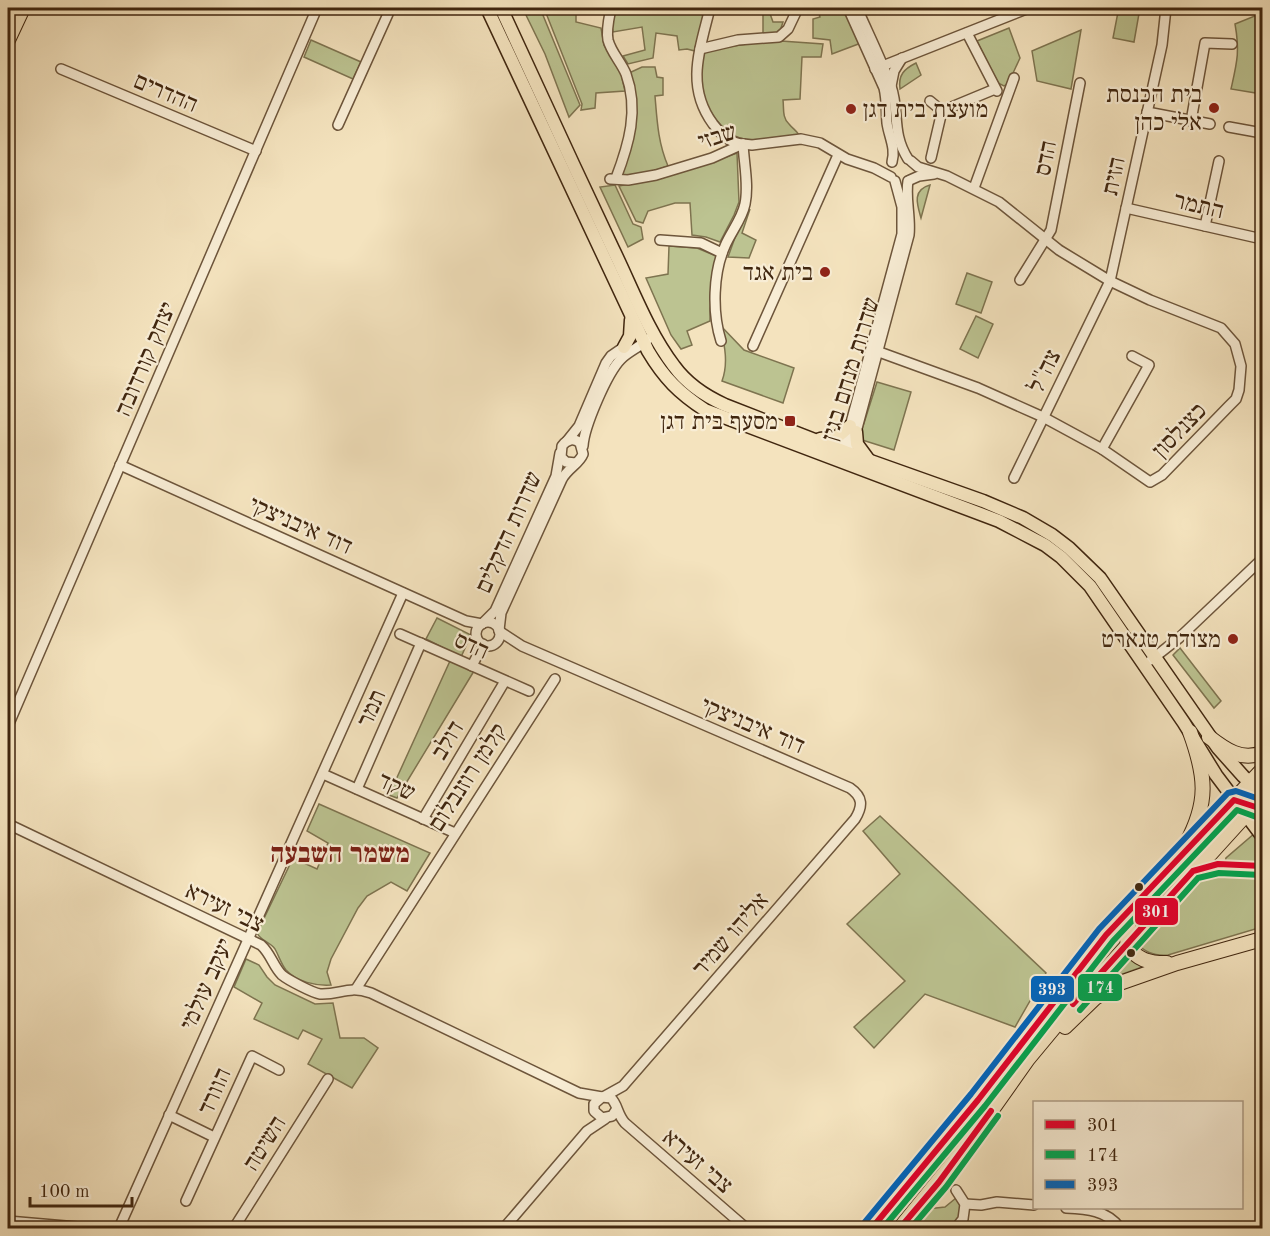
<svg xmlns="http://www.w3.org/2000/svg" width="1270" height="1236" viewBox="0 0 1270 1236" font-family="'Old Standard TT','Frank Ruhl Libre',serif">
	<rect width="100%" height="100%" fill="#f4e3be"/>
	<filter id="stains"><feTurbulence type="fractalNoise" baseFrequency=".00333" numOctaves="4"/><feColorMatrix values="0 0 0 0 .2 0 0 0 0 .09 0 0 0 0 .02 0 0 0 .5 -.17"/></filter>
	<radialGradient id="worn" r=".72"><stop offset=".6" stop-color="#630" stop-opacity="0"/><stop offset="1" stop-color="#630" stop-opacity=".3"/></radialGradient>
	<g fill="#bcc391" stroke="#7e7450" stroke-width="1.5">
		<polygon points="533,8 540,8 580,105 569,117 545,54 524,11"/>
		<polygon points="544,8 576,8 576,22 601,28 604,45 621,73 625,91 596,93 595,108 581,110 582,104"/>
		<polygon points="616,8 705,8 695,51 687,49 679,50 677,36 656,33 653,58 628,64 623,56 645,50 642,27 613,32 612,27"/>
		<polygon points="716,8 768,8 773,22 783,22 780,31 776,34 763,33 763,13 715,13"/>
		<polygon points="818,8 844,8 861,43 832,54 830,40 813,38 813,19 820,17"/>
		<polygon points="1128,8 1140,8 1134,42 1113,38 1118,12"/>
		<path d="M1262 13V94L1231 89C1237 62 1240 52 1235 24Z"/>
		<polygon points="1009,28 1020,58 1008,84 1004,86 998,83 977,41"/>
		<polygon points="1081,30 1071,89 1037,81 1032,51"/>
		<polygon points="311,40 361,62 353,79 304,57"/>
		<path d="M781 41 823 44 821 57H802L800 99 783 100C784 108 782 118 789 124 793 129 796 130 799 135 784 137 758 142 744 139 721 134 703 105 700 83 699 73 702 61 703 51L759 42Z"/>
		<path d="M916 63 921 75 900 89C898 75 904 69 916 63Z"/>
		<path d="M642 67H655L657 77 663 78V95L655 96C657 120 658 143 668 166L651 172 620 176 626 157 629 73Z"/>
		<path d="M737 153 739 202 734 215 720 242 706 237 692 235 690 203H675L648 211 643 223 636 221 619 186C659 179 698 168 737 153Z"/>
		<polygon points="615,185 633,224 641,227 643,239 628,247 600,187"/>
		<path d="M930 185 921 218C917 204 912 190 930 185Z"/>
		<polygon points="750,209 742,233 756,240 749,258 728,257 737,232"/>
		<polygon points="669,246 697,248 716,256 710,309 710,321 687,331 692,345 681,349 671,335 646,278 668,274"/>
		<polygon points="967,273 992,282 981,313 956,304"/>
		<polygon points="976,316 993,324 978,358 960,349"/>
		<path d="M720 325 744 350 794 368 783 403 722 381C729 362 724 343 720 325Z"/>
		<polygon points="877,382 911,392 894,450 859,439"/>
		<polygon points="437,618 471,635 461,657 426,639"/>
		<polygon points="1180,648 1221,701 1214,708 1173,655"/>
		<polygon points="450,661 474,671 397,798 389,795"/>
		<path d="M319 804 430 853 407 891 391 882 367 896 358 908 331 959 327 972 331 985C316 986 297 982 286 970 281 964 279 956 275 949 270 942 261 941 257 933L293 858 317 869 328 843 307 831Z"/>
		<polygon points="880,816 1046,973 1015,1027 925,994 874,1048 854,1027 905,981 847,924 900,874 863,831"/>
		<polygon points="1255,833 1262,840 1262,864 1225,862 1226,858"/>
		<path d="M1215 869 1262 872V927L1168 955C1152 956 1145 952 1134 941L1197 877 1204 872Z"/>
		<polygon points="1126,955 1138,964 1145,966 1120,975 1096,990"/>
		<polygon points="246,959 259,965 267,977 275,985 315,1004 333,1003 340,1038 364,1038 378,1048 352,1088 308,1064 322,1039 303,1030 298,1039 254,1019 262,1003 234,987"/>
		<path d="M956 1198C964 1209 962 1218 954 1228H903L918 1210 945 1207Z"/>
	</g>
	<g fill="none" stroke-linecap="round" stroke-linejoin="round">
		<g stroke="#6d553b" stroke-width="12">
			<g id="minor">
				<path d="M611 8C609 18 606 30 608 40 611 52 621 62 626 74 639 110 629 144 616 178"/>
				<path d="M710 8C700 49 685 86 713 124 721 134 729 143 743 144"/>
				<path d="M848 8 884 88C887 100 886 111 887 123 889 137 896 148 892 162"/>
				<path d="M857 8C868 33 881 59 891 86 900 112 891 132 908 159"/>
				<polyline points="967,33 997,91"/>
				<polyline points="700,49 738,40 779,37 788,29 798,8"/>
				<polyline points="61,69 256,151"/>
				<polyline points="875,69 1029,8"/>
				<polyline points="891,86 894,71 902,58"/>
				<polyline points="930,101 942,111"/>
				<polyline points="1147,112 1210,124"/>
				<polyline points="1191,121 1205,43 1232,44"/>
				<polyline points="338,125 388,14 388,8"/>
				<polyline points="1229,127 1262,133"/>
				<polyline points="931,158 942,111 995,89"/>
				<polyline points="610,179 628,180 656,175 712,158 743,144 752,145 801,139 820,143 847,159 874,168 891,177"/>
				<polyline points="910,180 919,176 934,174"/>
				<polyline points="974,188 1014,78"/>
				<polyline points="1126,208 1262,239"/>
				<polyline points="1205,226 1219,161"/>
				<polyline points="660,240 701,243 722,253"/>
				<polyline points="1020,280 1051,230 1080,83"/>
				<path d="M721 341C712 312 713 273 725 246 731 232 742 219 745 204 749 185 744 164 743 144"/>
				<polyline points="753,346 838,155"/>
				<polyline points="871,349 978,388 1043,417 1102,449 1150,482 1162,475 1229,406 1236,399 1239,390 1241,366 1235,344 1221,328 1150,300 1110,281 1059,250 999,202 947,176 918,167 911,161"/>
				<polyline points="567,441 579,426 606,363 611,356 627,345"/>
				<path d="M583 446C584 427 607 373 621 359 629 351 640 347 648 339"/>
				<polyline points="1102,449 1149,365 1132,356"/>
				<polyline points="842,456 842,449 849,430 902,234 902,207 895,181"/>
				<path d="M845 457 856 432 909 235C911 217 905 198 908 181"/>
				<polyline points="120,465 466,621 482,624"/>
				<polyline points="1014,478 1110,281 1162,45 1166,8"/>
				<circle cx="488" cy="634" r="12"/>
				<polyline points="483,623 495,611 556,476 560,453"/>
				<path d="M499 630 501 613 562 479C568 468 579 464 583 454L580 443C574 438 567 439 562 446L561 457 566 462 576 463"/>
				<path d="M499 631 522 646 850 788C863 797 863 806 855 819L623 1086 605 1096"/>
				<polyline points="400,634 529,691"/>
				<polyline points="1151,660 1179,638 1262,559"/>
				<polyline points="472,666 483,644"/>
				<polyline points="8,726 317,8"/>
				<polyline points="323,774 455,833"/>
				<polyline points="357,789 421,643"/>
				<polyline points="423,819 505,681"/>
				<path d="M8 824 261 945C271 954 273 966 282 975 288 980 313 993 320 994 341 995 347 985 371 993L579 1093 602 1097"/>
				<polyline points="356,989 555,679"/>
				<path d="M616 1110 612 1116 602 1118 594 1111V1104L602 1097 611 1098C618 1105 617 1114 625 1123L746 1228"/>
				<polyline points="169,1115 214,1137"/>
				<polyline points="956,1190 965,1204 963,1219 956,1228"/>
				<polyline points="186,1201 252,1056 279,1070"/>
				<polyline points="965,1204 981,1205 997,1202 1034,1205"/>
				<path d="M1066 1208C1086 1209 1107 1210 1120 1228"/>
				<polyline points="8,1221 89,1228"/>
				<polyline points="119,1228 403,593"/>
				<polyline points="234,1228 328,1079"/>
				<polyline points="504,1228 587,1131 605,1119"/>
			</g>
		</g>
		<g stroke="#40260f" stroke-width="15">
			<g id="major">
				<path d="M487 8 648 351C664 378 679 393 705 410L999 521 1045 545 1061 557 1090 586 1184 723 1216 775 1262 836"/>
				<path d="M501 8C538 88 575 169 613 249 632 288 648 332 674 366 687 384 705 396 725 405L848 453 983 501 1023 518 1052 535 1069 548 1100 578 1218 748 1243 776 1262 794"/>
				<polyline points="624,347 630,336 631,320"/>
				<polyline points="856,432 857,444 868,459"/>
				<polyline points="820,439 837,437 850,426"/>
			</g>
		</g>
		<g stroke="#40260f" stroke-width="16">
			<g id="highway">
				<polyline points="8,15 11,8"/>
				<polyline points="8,40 23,8"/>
				<path d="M1209 737C1226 750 1241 761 1262 753"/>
				<path d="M1186 844C1209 802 1206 776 1190 732"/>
				<path d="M1135 911C1116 942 1132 964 1167 963"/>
				<polyline points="1065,1027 1095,998 1120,983 1177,963 1262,939"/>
				<polyline points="872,1228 978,1100 1106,935 1262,770"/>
				<polyline points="900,1228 965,1148 1028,1059 1067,1012 1262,797"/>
			</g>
		</g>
		<use href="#minor" stroke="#f8edd5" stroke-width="9"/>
		<use href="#major" stroke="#f4e3be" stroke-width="12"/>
		<use href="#highway" stroke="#f4e3be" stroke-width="14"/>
		<g stroke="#f8edd5" stroke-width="10">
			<g id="bus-1">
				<polyline points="1073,1004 1193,871 1218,864 1262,866"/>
				<polyline points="872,1228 978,1100 1106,935 1234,800 1262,809"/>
				<polyline points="900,1228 939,1182 991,1111"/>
			</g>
		</g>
		<g stroke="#f8edd5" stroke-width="10">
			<g id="bus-2">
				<polyline points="1080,1010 1198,878 1219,873 1261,875"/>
				<polyline points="883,1228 985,1106 1113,941 1237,810 1259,818"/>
				<polyline points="911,1228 946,1187 998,1116"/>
			</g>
		</g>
		<g stroke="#f8edd5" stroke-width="10">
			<polyline id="bus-3" points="865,1222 971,1094 1099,929 1228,793 1236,791 1262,800"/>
		</g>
		<use href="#bus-1" stroke="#e4002b" stroke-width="6"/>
		<use href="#bus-2" stroke="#00a651" stroke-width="6"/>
		<use href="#bus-3" stroke="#0065bd" stroke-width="6"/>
	</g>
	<g fill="#8f2418" stroke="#f8edd5" stroke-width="2">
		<circle cx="1214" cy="108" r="6"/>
		<circle cx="851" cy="109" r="6"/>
		<circle cx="825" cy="272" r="6"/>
		<rect x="784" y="415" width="12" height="12" rx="3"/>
		<circle cx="1233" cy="639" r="6"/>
	</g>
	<g fill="#40260f" stroke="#f8edd5" stroke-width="2">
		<circle cx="1139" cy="887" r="5"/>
		<circle cx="1131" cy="953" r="5"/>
	</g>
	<g text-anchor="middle" stroke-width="4.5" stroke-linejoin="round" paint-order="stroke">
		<g font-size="24" fill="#40260f" stroke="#f8edd5">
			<text transform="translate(166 92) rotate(23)" y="8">ההדרים</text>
			<text transform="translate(717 136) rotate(-18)" y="8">שבזי</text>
			<text transform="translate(1045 158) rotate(-79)" y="8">הדס</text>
			<text transform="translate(1113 176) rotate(-78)" y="8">הזית</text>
			<text transform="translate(1199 205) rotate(13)" y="8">התמר</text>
			<text transform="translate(145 359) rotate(-67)" y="8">יצחק קורדובה</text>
			<text transform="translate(850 369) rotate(-73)" y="8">שדרות מנחם בגין</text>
			<text transform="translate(1044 371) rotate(-64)" y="8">צה"ל</text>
			<text transform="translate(1179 430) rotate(-46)" y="8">כצנלסון</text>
			<text transform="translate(301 525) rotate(24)" y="8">דוד איבניצקי</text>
			<text transform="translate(508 532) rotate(-66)" y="8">שדרות הדקלים</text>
			<text transform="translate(472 645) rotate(24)" y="8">הדס</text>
			<text transform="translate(371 708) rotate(-66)" y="8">תמר</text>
			<text transform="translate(753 725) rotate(23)" y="8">דוד איבניצקי</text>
			<text transform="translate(447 740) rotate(-59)" y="8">דולב</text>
			<text transform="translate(467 777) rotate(-57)" y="8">קלמן רוזנבלום</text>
			<text transform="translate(397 786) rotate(24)" y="8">שקד</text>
			<text transform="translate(225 907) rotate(26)" y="8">צבי זעירא</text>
			<text transform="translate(730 934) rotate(-49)" y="8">אליהו שמיר</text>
			<text transform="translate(206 984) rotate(-66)" y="8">יעקב עולמי</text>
			<text transform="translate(214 1091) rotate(-66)" y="8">הוורד</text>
			<text transform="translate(264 1143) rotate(-58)" y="8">השיטה</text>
			<text transform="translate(698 1161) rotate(41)" y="8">צבי זעירא</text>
		</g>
		<g font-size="24" fill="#40260f" stroke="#f8edd5" text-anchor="end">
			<text x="1202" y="102">בית הכנסת<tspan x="1202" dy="28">אלי כהן</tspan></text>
			<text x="863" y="117" text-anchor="start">מועצת בית דגן</text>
			<text x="813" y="280">בית אגד</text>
			<text x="778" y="429">מסעף בית דגן</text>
			<text x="1221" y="647">מצודת טגארט</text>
		</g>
		<g font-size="27" font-weight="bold" fill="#7a1f14" stroke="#f8edd5">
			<text x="340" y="862">משמר השבעה</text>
		</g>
	</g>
	<g stroke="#f8edd5" stroke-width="2">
		<rect x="1134" y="897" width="45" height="29" rx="6" fill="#e4002b"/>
		<rect x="1077" y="973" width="46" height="29" rx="6" fill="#00a651"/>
		<rect x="1030" y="975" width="45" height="28" rx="6" fill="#0065bd"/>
	</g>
	<g font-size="16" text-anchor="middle" font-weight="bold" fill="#fff">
		<text x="1156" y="917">301</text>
		<text x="1100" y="993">174</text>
		<text x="1052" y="995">393</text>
	</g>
	<rect width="1270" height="1236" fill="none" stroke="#f4e3be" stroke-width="30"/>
	<rect x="9" y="9" width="1252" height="1218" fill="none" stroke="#40260f" stroke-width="3"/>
	<rect x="15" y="15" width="1240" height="1206" fill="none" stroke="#40260f" stroke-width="1.5"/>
	<rect x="1033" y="1101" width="210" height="108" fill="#f8edd5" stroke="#ae9d86" stroke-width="1.5"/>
	<rect x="1045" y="1120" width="30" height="9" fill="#e4002b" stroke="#ae9d86" stroke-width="1.5"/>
	<text x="1087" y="1131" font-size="18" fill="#40260f">301</text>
	<rect x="1045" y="1150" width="30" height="9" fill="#00a651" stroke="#ae9d86" stroke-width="1.5"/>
	<text x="1087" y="1161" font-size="18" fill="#40260f">174</text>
	<rect x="1045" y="1180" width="30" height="9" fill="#0065bd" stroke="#ae9d86" stroke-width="1.5"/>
	<text x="1087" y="1191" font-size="18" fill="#40260f">393</text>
	<path d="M30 1197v9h102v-9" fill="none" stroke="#40260f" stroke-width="3"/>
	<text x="39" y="1197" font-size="18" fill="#40260f" stroke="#f8edd5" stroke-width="4.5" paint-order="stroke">100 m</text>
	<rect width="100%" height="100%" filter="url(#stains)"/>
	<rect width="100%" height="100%" fill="url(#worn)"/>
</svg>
